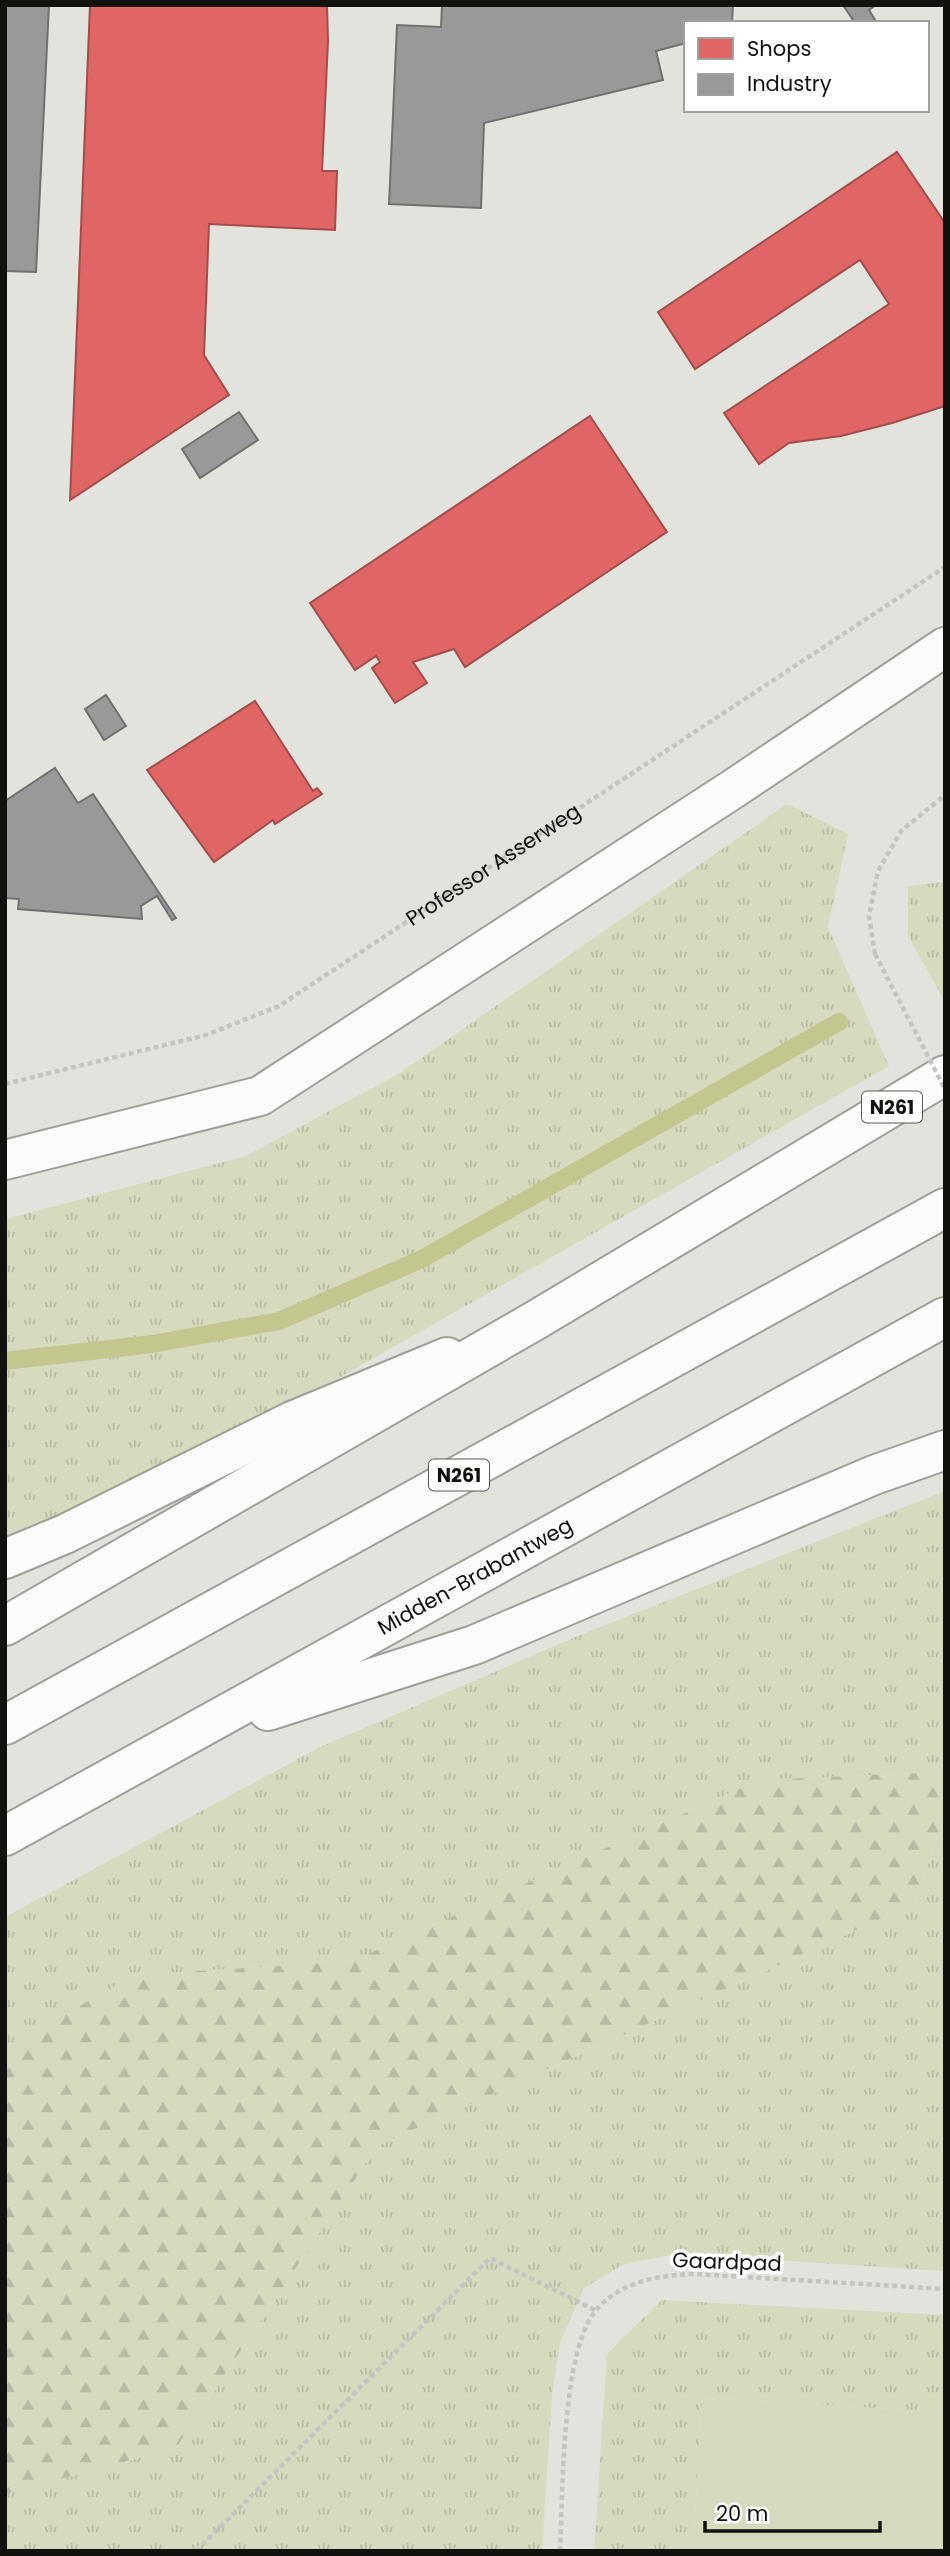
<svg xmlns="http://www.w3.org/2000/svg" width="950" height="2556" viewBox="0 0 950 2556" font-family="Poppins,sans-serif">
	<defs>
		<pattern id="grass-tufts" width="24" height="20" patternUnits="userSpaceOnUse" patternTransform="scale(1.75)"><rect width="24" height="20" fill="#d8dabf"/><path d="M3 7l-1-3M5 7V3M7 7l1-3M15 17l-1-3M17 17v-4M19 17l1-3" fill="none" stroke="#b8baa3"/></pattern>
		<pattern id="forest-firs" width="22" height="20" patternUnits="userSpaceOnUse" patternTransform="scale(1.75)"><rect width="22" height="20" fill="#d8dabf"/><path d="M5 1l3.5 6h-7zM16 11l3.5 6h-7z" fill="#b8baa3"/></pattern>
	</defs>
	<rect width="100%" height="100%" fill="#e3e3de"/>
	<g fill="url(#grass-tufts)">
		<polygon points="787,804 848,834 828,927 889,1066 291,1405 42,1524 5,1537 5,1219 246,1156 398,1074"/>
		<polygon points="945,882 945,1002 908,936 908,886"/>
		<polygon points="945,1491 945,1772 759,1780 352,1961 136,1975 5,2047 5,1917 320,1747 580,1635"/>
		<polygon points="945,1816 945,2271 676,2254 624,2264 584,2288 560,2343 552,2396 542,2551 5,2551 5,2494 176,2448 377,2146 914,1904"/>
		<polygon points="662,2300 945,2315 945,2412 702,2398 693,2551 594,2551 607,2354"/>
	</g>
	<polygon fill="url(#forest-firs)" points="945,1772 945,1816 914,1904 377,2146 176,2448 5,2494 5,2047 136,1975 352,1961 759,1780"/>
	<polygon fill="#d8dabf" points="702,2398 945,2412 945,2551 693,2551"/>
	<g fill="#e06666" stroke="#a24c4b" stroke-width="2">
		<polygon points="90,5 327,5 328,41 322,171 337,171 335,230 209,224 204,355 229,395 70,500"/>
		<polygon points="897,152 945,223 945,406 892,423 841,436 789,443 759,464 724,413 889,304 860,260 695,369 658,312"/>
		<polygon points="590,416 667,532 465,667 454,649 413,662 427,683 395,703 372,668 380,662 376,656 355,670 310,603"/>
		<polygon points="255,701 313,791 317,788 322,794 275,824 273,820 214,862 147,770"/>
	</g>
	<g fill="#999" stroke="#70706f" stroke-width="2">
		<polygon points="5,5 49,5 36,272 5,271"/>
		<polygon points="442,5 733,5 732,23 686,23 686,43 656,51 663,80 484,123 481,208 389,204 397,25 441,27"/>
		<polygon points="843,5 876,5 869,10 877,23 855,23"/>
		<polygon points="239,412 258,440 200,478 182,449"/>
		<polygon points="106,695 126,726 104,740 85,709"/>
		<polygon points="55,768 78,803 93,794 176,918 172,920 157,896 141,906 142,919 18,909 19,899 5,898 5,801"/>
	</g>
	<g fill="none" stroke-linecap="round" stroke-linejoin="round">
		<polyline stroke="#c4c690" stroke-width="18" points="5,1361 152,1344 279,1321 422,1259 839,1022"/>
		<g stroke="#9e9f9a" stroke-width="42">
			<g id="minor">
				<polyline points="5,1160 260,1096 733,789 945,647"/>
				<polyline points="5,1559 65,1534 292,1421 447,1357"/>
			</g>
		</g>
		<g stroke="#9e9f9a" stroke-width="42">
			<g id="highway">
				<polyline points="5,1626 536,1320 945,1075"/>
				<polyline points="268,1711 474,1645 874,1475 945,1450"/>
				<polyline points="5,1725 945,1208"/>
				<path id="s2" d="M5 1836 945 1317"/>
			</g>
		</g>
		<g stroke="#c4c4c1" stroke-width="4.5" stroke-dasharray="5 3.5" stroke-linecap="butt">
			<polyline points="875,954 869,916 878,871 901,831 945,795"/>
			<path id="s1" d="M5 1084 206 1035 279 1006 945 567"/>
			<polyline points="196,2551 490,2258 595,2310"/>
			<path d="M560 2551C563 2495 561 2349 597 2309 622 2281 659 2275 695 2274L945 2289"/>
		</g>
		<use href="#minor" stroke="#fbfbfa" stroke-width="38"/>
		<use href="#highway" stroke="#fbfbfa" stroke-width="38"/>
		<polyline stroke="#c4c4c1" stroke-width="4.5" stroke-dasharray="5 3.5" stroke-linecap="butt" points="875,954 945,1089"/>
	</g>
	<g text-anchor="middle" stroke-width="7" stroke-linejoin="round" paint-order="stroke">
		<g fill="#fff" stroke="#585856" stroke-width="2">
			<rect x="862" y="1091.5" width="60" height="31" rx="5"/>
			<rect x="429" y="1459.5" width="60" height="31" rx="5"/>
		</g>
		<g font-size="19" font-weight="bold" fill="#11110d">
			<text x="892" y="1114">N261</text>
			<text x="459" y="1482">N261</text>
		</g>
		<g font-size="21" fill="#11110d" stroke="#fff">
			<text dy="7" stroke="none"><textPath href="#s1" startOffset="542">Professor Asserweg</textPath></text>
			<text dy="7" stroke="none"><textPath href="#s2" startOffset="537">Midden-Brabantweg</textPath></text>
			<text transform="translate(727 2262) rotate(2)" y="7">Gaardpad</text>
		</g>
	</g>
	<rect width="950" height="2556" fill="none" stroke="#11110d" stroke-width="14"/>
	<rect x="684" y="21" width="245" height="91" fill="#ffffff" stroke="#a0a09e" stroke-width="2"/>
	<rect x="698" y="38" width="35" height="21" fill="#e06666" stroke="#a0a09e" stroke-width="2"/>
	<text x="747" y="56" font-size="21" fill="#11110d">Shops</text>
	<rect x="698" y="74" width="35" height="21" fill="#999999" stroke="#a0a09e" stroke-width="2"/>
	<text x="747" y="91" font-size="21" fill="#11110d">Industry</text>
	<path d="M705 2521v10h175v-10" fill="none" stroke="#11110d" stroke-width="3.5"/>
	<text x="716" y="2521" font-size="21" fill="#11110d" stroke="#ffffff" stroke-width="5" paint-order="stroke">20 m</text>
</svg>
